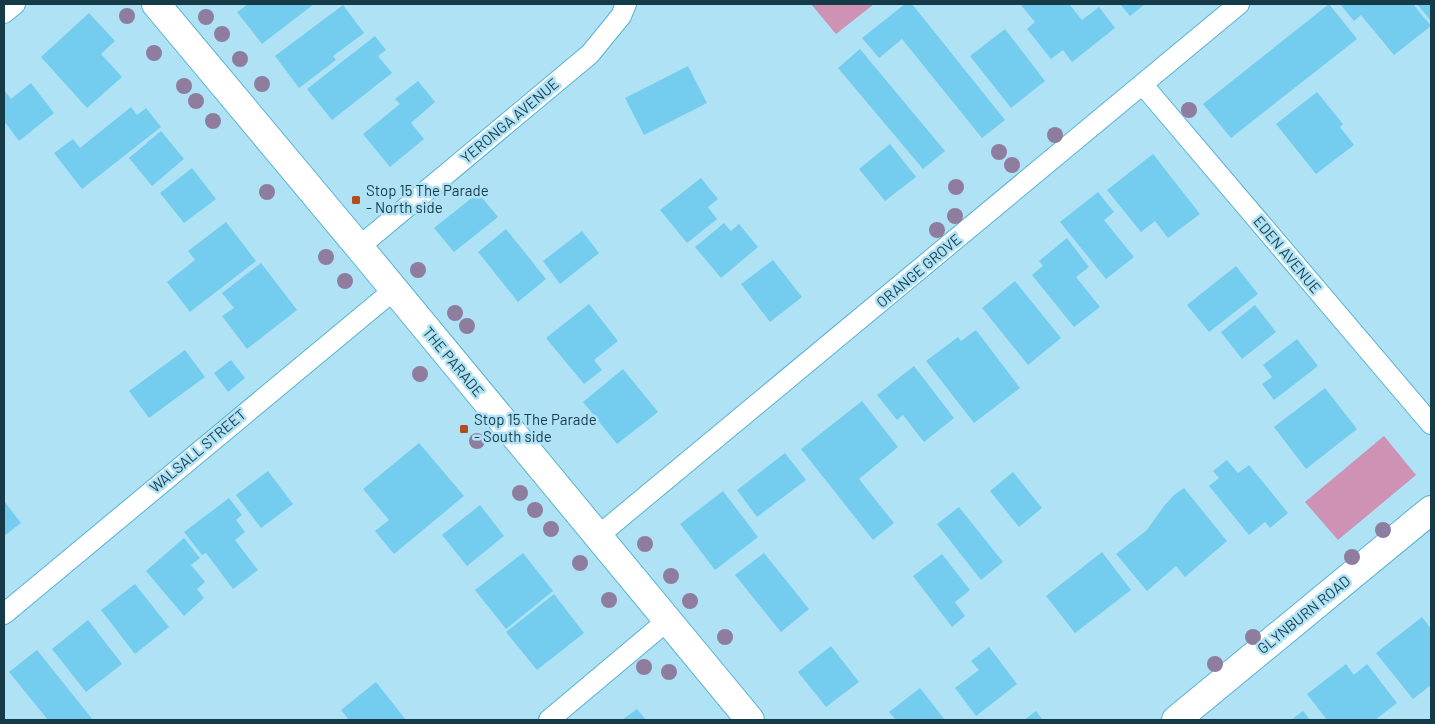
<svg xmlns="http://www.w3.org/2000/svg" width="1435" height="724" viewBox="0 0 1435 724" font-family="Barlow,sans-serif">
	<rect width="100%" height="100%" fill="#b0e2f6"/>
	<g fill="#ce92b4">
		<polygon points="811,4 874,4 836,34"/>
		<polygon points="1384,436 1416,475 1338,540 1305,502"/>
	</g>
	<g fill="#74cdee">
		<polygon points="248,4 314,4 262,44 237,12"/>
		<polygon points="905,4 912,4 1005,120 982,138 902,39 879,58 862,38"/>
		<polygon points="1020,4 1069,4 1082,20 1099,7 1115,28 1072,62 1063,50 1051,59 1027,29 1035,22"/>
		<polygon points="1120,4 1145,4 1130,16"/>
		<polygon points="1329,4 1357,39 1231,138 1203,104"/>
		<polygon points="1340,4 1413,4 1431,26 1394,55 1361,15 1354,21"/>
		<polygon points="1417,4 1431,4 1431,21"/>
		<polygon points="343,5 364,33 333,56 336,60 299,88 275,56"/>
		<polygon points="89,13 115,41 101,54 122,77 87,108 41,57"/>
		<polygon points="1005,29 1045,81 1011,108 970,56"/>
		<polygon points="375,36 386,50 378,56 392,73 332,120 307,89"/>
		<polygon points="860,49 945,151 923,169 838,68"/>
		<polygon points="688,66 707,103 644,135 625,98"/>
		<polygon points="418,81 435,102 411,123 424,139 390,167 363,134 400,104 395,99"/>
		<polygon points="31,83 54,113 19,141 4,121 4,90 11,99"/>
		<polygon points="1317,92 1343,124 1340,127 1354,145 1316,174 1276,124"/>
		<polygon points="131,107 137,115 146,108 161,127 82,189 54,153 73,139 80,148"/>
		<polygon points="161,131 184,159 152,186 129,158"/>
		<polygon points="890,144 916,177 885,201 859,169"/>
		<polygon points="1153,154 1200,214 1168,238 1155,221 1141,232 1107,190"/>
		<polygon points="192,168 216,199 184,223 160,193"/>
		<polygon points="701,178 718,199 708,207 717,219 687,243 660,210"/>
		<polygon points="1098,192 1114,212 1104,220 1134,257 1106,279 1060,222"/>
		<polygon points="478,193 498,217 454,252 434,228"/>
		<polygon points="226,222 256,261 190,312 167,282 195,260 188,251"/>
		<polygon points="724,223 731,231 739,224 758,247 721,278 695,247"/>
		<polygon points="506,229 546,279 518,302 478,252"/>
		<polygon points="582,231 599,253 560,284 543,261"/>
		<polygon points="1067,238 1089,267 1076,277 1100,307 1074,327 1032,275 1043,266 1039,261"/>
		<polygon points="773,260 802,297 770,322 741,284"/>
		<polygon points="261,263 297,310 247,349 222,316 234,308 222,293"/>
		<polygon points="1236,266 1258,294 1209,332 1187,305"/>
		<polygon points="1015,281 1061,338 1028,365 982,308"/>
		<polygon points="589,304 618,341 594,360 602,370 584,384 546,338"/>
		<polygon points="1255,305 1276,332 1242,359 1221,332"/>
		<polygon points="976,330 1020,388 974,423 926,361 958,337 961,341"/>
		<polygon points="1297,339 1318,366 1274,400 1262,384 1272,377 1263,365"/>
		<polygon points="185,350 205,377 149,418 129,391"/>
		<polygon points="231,360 245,378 228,392 214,373"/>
		<polygon points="914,366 954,418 924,442 903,415 897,420 877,395"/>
		<polygon points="623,369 658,412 617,444 583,402"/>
		<polygon points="1325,388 1357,429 1306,469 1274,427"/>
		<polygon points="862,401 898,447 859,479 894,523 873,540 801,449"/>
		<polygon points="419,443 464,496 394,554 375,531 389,520 363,489"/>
		<polygon points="785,453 806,480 757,517 737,490"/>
		<polygon points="1227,460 1238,473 1249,465 1288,513 1270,528 1265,522 1249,535 1209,486 1219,478 1213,471"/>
		<polygon points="268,471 293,504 261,528 236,495"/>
		<polygon points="1013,472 1042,508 1019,527 990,491"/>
		<polygon points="1184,488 1227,541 1185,577 1176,566 1147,591 1116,554 1147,530 1164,506 1174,495"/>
		<polygon points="723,491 758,537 715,570 680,524"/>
		<polygon points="229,498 242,515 236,520 245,532 235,540 258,570 233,589 206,553 202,555 184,532"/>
		<polygon points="4,501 21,523 4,536"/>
		<polygon points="480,505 504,536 467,566 442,535"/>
		<polygon points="959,507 1003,562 981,580 937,524"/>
		<polygon points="184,538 200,558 191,565 205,582 197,589 204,598 184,616 146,571"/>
		<polygon points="1102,552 1131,590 1075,633 1046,596"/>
		<polygon points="523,553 553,591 506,629 475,590"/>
		<polygon points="764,553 809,609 781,632 735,575"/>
		<polygon points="942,554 970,590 955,602 965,616 952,627 913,576"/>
		<polygon points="135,584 169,627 135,654 101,610"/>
		<polygon points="554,594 584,633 537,670 506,632"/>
		<polygon points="1422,617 1431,629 1431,685 1413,699 1376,653"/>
		<polygon points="88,620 122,664 86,692 52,649"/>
		<polygon points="831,646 859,682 826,707 798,672"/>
		<polygon points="989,647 1017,684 976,716 955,688 979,670 971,661"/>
		<polygon points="37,650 93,720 48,720 9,672"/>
		<polygon points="1346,664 1354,675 1367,664 1397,703 1375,720 1327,720 1307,694"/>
		<polygon points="376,682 406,720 349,720 341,710"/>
		<polygon points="920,688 945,720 896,720 889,712"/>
		<polygon points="637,709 646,720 622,720"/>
		<polygon points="1036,711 1043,720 1024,720"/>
		<polygon points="1303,711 1310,720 1291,720"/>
	</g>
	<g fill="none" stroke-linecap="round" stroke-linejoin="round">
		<g stroke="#58b2d1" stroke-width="22">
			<g id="minor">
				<polyline points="4,13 15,4"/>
				<polyline points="1143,85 1431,424"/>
				<polyline points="359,247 590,54 621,16 626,4"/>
				<polyline points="598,536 1239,4"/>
				<polyline points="4,614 394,290"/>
				<polyline points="549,720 668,620"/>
			</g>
		</g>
		<g stroke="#58b2d1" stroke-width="30">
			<g id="secondary">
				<polyline points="156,4 359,247 750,720"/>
				<polyline points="1176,720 1431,510"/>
			</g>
		</g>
		<use href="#minor" stroke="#fff" stroke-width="20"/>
		<use href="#secondary" stroke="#fff" stroke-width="28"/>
	</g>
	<g fill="#8f7da0">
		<circle cx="127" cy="16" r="8"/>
		<circle cx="206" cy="17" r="8"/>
		<circle cx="222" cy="34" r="8"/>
		<circle cx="154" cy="53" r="8"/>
		<circle cx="240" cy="59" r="8"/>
		<circle cx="262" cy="84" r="8"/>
		<circle cx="184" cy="86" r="8"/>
		<circle cx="196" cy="101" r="8"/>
		<circle cx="1189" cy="110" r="8"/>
		<circle cx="213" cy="121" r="8"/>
		<circle cx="1055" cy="135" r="8"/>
		<circle cx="999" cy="152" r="8"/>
		<circle cx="1012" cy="165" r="8"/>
		<circle cx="956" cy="187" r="8"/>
		<circle cx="267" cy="192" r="8"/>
		<circle cx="955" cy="216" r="8"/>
		<circle cx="937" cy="230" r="8"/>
		<circle cx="326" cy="257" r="8"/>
		<circle cx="418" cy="270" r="8"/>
		<circle cx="345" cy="281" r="8"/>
		<circle cx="455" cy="313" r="8"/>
		<circle cx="467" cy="326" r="8"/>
		<circle cx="420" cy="374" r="8"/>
		<circle cx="477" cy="441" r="8"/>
		<circle cx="520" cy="493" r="8"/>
		<circle cx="535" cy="510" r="8"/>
		<circle cx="551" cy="529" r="8"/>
		<circle cx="1383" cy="530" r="8"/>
		<circle cx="645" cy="544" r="8"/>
		<circle cx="1352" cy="557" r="8"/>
		<circle cx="580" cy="563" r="8"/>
		<circle cx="671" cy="576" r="8"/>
		<circle cx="609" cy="600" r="8"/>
		<circle cx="690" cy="601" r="8"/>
		<circle cx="725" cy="637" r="8"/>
		<circle cx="1253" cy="637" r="8"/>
		<circle cx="1215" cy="664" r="8"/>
		<circle cx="644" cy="667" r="8"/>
		<circle cx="669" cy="672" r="8"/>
	</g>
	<g fill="#b24e1b" stroke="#b0e2f6" stroke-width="2">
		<rect x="351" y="195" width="10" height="10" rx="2.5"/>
		<rect x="459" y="424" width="10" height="10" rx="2.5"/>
	</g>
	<g text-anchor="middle" stroke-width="5" stroke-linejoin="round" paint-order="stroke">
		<g font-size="15" fill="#153b48" stroke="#b0e2f6">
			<text transform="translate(510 121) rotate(-40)" y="5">YERONGA AVENUE</text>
			<text transform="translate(1287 255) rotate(50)" y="5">EDEN AVENUE</text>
			<text transform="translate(919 271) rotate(-40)" y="5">ORANGE GROVE</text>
			<text transform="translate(453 362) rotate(50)" y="5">THE PARADE</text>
			<text transform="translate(198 451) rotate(-40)" y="5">WALSALL STREET</text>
			<text transform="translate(1304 615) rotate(-39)" y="5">GLYNBURN ROAD</text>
		</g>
		<g font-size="15" fill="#153b48" stroke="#b0e2f6" text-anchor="start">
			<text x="366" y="196">Stop 15 The Parade<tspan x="366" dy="17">- North side</tspan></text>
			<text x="474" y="425">Stop 15 The Parade<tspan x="474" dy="17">- South side</tspan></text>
		</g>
	</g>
	<rect width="1435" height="724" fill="none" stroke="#153b48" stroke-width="10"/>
</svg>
